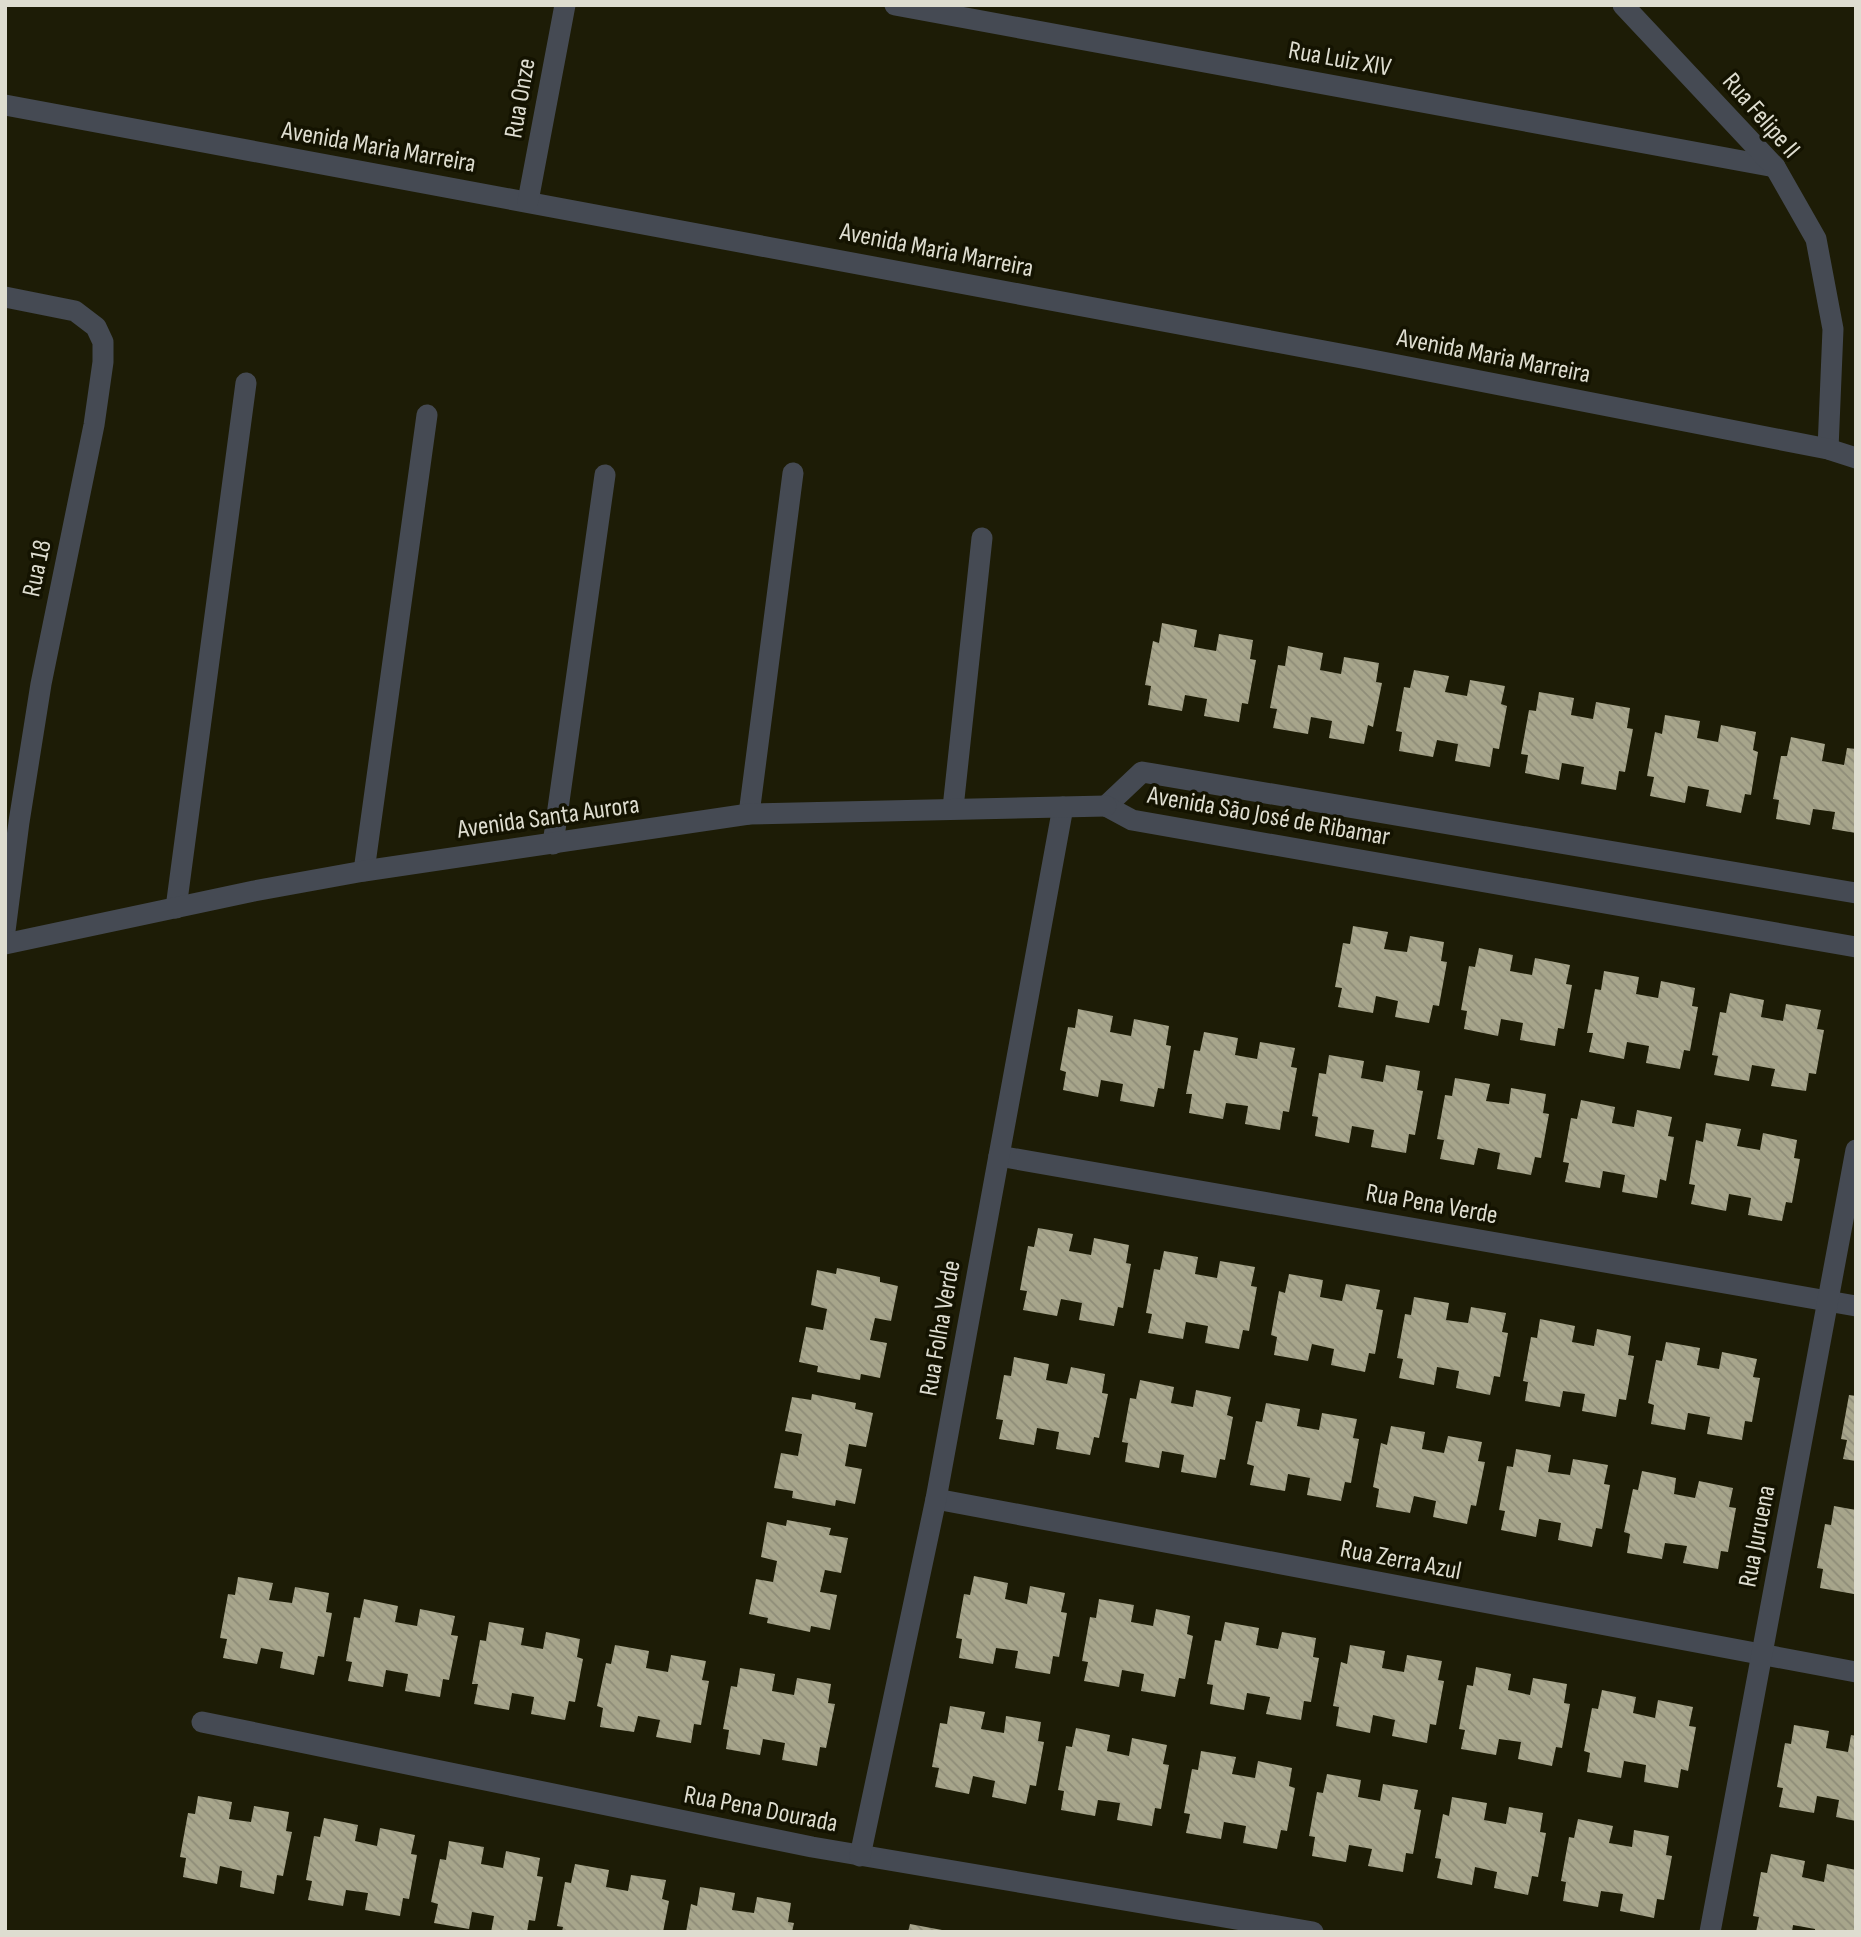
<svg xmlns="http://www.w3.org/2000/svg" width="1861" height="1937" viewBox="0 0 1861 1937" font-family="'Sofia Sans Condensed',sans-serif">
	<defs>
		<pattern id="building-back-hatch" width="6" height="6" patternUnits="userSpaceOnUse" patternTransform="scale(1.75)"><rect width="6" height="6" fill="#a7a58b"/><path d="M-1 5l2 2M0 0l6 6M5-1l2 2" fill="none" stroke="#8e8c78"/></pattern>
	</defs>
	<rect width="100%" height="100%" fill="#1d1c06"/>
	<g fill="url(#building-back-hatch)">
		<polygon points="1162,623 1197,630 1194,647 1216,651 1219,634 1253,640 1250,659 1256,660 1248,704 1242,703 1239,722 1204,716 1207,699 1185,695 1182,711 1148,705 1151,686 1145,685 1153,641 1159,643"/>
		<polygon points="1288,646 1323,653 1320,670 1341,674 1344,657 1379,663 1376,682 1382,683 1373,727 1368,725 1364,744 1329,738 1332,721 1311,717 1308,734 1273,728 1277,709 1270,708 1278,665 1285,666"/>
		<polygon points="1414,670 1449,676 1445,692 1467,696 1470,680 1505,686 1501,704 1507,706 1499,749 1493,748 1490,767 1455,761 1458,744 1437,740 1433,757 1399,751 1402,732 1396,731 1404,687 1410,688"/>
		<polygon points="1539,692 1574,698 1571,715 1593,719 1596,702 1630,708 1627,728 1633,729 1625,772 1619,771 1616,790 1581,784 1584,767 1562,763 1559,780 1525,773 1528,755 1521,754 1529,710 1536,711"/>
		<polygon points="1665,715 1700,721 1697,738 1718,742 1721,725 1756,732 1753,750 1758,752 1751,795 1745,794 1741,813 1706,806 1709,790 1688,786 1685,803 1650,796 1654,777 1647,776 1655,732 1662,734"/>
		<polygon points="1791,737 1825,744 1822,761 1844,765 1847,748 1856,749 1856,833 1832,829 1835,812 1813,809 1810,825 1776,819 1779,800 1773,799 1781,756 1787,756"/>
		<polygon points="1353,926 1388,932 1384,949 1407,952 1410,936 1444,942 1441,961 1447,962 1439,1006 1433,1005 1429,1023 1395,1017 1398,1001 1376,996 1373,1013 1338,1007 1342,988 1335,987 1343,943 1350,944"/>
		<polygon points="1479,948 1513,955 1510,971 1532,975 1535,958 1570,965 1566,984 1572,985 1564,1029 1558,1028 1555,1046 1520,1040 1523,1023 1501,1019 1498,1036 1464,1029 1467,1011 1461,1010 1469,966 1475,967"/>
		<polygon points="1604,971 1639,977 1636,994 1658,998 1661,981 1695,988 1692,1006 1698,1007 1690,1051 1684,1050 1680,1069 1646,1063 1649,1046 1627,1042 1624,1059 1589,1052 1593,1033 1587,1033 1595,989 1601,990"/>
		<polygon points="1730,993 1764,1000 1761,1017 1783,1021 1786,1004 1821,1010 1817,1029 1824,1030 1816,1074 1809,1073 1806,1091 1771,1086 1775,1069 1752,1065 1749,1081 1714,1075 1718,1056 1712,1055 1720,1012 1726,1013"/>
		<polygon points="1078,1009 1113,1016 1110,1032 1131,1036 1134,1019 1169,1026 1166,1045 1171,1046 1164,1089 1158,1088 1154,1107 1120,1101 1123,1084 1101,1080 1098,1097 1063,1090 1066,1072 1060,1070 1068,1027 1075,1028"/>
		<polygon points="1204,1032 1238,1038 1235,1055 1257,1059 1260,1042 1295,1048 1291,1067 1297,1068 1289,1112 1283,1111 1280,1130 1245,1124 1248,1106 1226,1103 1223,1119 1189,1113 1192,1094 1186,1094 1194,1050 1200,1051"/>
		<polygon points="1329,1055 1364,1061 1361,1078 1383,1082 1386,1065 1420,1071 1417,1090 1423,1091 1415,1135 1409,1134 1406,1153 1371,1147 1374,1130 1352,1126 1349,1143 1315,1136 1318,1117 1312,1116 1319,1073 1326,1074"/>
		<polygon points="1455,1078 1490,1084 1486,1101 1509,1104 1511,1088 1546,1094 1543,1113 1549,1114 1541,1158 1535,1157 1531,1175 1497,1169 1500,1153 1478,1148 1474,1165 1440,1159 1444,1140 1437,1139 1445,1095 1452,1096"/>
		<polygon points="1581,1100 1615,1107 1612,1123 1634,1127 1637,1110 1672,1117 1668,1136 1674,1137 1666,1181 1660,1179 1657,1198 1622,1192 1625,1175 1603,1171 1600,1188 1565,1182 1569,1163 1563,1162 1571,1118 1577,1119"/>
		<polygon points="1706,1123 1741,1129 1737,1146 1760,1150 1763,1133 1797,1140 1794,1158 1800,1159 1792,1203 1786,1202 1782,1221 1748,1215 1751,1198 1729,1194 1726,1211 1691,1204 1695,1185 1689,1184 1696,1140 1703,1142"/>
		<polygon points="1038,1228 1073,1234 1069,1251 1091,1255 1094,1238 1129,1245 1126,1263 1131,1264 1123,1308 1118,1307 1114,1326 1079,1320 1082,1303 1061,1299 1057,1316 1023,1310 1027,1291 1020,1290 1028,1246 1034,1247"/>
		<polygon points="1164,1251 1198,1257 1195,1274 1217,1278 1220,1261 1255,1267 1251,1286 1257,1287 1249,1331 1243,1330 1239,1349 1205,1343 1208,1326 1186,1322 1183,1339 1148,1333 1152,1314 1146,1313 1154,1269 1160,1270"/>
		<polygon points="837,1268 880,1277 880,1282 898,1286 891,1321 875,1318 870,1340 887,1343 880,1378 861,1374 860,1380 817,1372 818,1366 799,1362 806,1327 823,1330 827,1309 811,1305 817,1270 836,1274"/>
		<polygon points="1289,1274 1323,1280 1320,1297 1342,1301 1346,1284 1380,1290 1376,1309 1383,1310 1375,1354 1369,1353 1365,1372 1331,1365 1334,1349 1312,1344 1308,1361 1274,1355 1277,1337 1271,1335 1279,1291 1285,1293"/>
		<polygon points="1414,1297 1449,1303 1446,1320 1468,1323 1471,1307 1506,1313 1502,1332 1508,1333 1500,1377 1494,1376 1490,1395 1456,1388 1459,1371 1437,1367 1434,1385 1399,1378 1403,1359 1397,1358 1405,1314 1411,1315"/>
		<polygon points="1540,1319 1575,1326 1572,1342 1594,1346 1597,1329 1631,1336 1628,1355 1634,1356 1626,1400 1619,1399 1616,1417 1582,1411 1585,1394 1563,1391 1560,1407 1525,1401 1528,1382 1523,1381 1531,1337 1537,1338"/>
		<polygon points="1666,1342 1700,1348 1697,1365 1719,1369 1722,1352 1757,1359 1753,1377 1760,1378 1752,1422 1745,1421 1742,1440 1707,1434 1710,1417 1688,1413 1685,1430 1651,1424 1654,1405 1648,1403 1656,1360 1662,1361"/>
		<polygon points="1014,1357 1049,1364 1046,1380 1067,1384 1071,1367 1105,1374 1102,1393 1108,1394 1099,1438 1094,1437 1090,1455 1056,1449 1059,1432 1037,1428 1034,1445 999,1439 1003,1420 996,1419 1004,1375 1011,1376"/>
		<polygon points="1140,1380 1174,1387 1171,1403 1193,1407 1196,1390 1231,1397 1227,1415 1233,1417 1225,1460 1220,1459 1216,1478 1181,1472 1184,1455 1162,1451 1159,1468 1125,1462 1128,1443 1122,1442 1130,1398 1136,1399"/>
		<polygon points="812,1394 856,1403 855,1409 873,1413 866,1447 849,1444 845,1466 862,1469 855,1504 836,1500 835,1506 792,1498 793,1491 774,1488 781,1453 798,1456 802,1434 785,1431 792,1397 811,1400"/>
		<polygon points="1849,1395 1856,1396 1856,1461 1843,1459 1847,1440 1841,1439"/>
		<polygon points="1266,1403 1300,1409 1297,1426 1319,1430 1322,1413 1357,1419 1353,1438 1359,1439 1351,1483 1345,1482 1341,1501 1307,1495 1310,1478 1288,1474 1285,1491 1250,1485 1254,1466 1247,1464 1256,1421 1262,1422"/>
		<polygon points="1391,1426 1425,1432 1422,1449 1444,1453 1448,1436 1482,1442 1478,1461 1485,1462 1476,1506 1471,1505 1467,1524 1433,1517 1436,1501 1414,1496 1410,1513 1376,1507 1379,1489 1373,1487 1381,1443 1387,1445"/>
		<polygon points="1516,1449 1551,1455 1548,1472 1570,1475 1573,1459 1608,1465 1604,1484 1610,1485 1602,1529 1596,1528 1592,1547 1558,1540 1561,1523 1539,1519 1536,1537 1501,1530 1505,1511 1499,1510 1507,1466 1513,1467"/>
		<polygon points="1642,1471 1676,1478 1674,1494 1695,1498 1699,1481 1733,1488 1729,1507 1736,1508 1728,1552 1721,1551 1718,1569 1683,1563 1687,1546 1665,1543 1662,1559 1627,1553 1630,1534 1624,1532 1633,1489 1638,1490"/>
		<polygon points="1834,1506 1856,1510 1854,1594 1820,1588 1823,1569 1817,1568 1825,1524 1831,1525"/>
		<polygon points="787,1520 831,1528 829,1535 848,1538 841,1573 825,1570 820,1592 837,1595 830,1630 811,1626 810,1632 767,1623 768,1618 749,1614 756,1579 773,1582 777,1561 761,1557 767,1522 786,1526"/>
		<polygon points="974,1576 1008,1583 1005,1599 1027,1604 1030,1586 1065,1593 1061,1612 1067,1613 1059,1657 1053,1656 1050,1674 1015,1668 1018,1651 996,1648 993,1664 959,1658 962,1639 956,1638 964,1594 970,1595"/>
		<polygon points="238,1577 273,1583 269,1600 292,1603 295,1587 329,1593 326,1612 332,1613 324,1657 318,1656 314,1675 280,1668 283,1652 261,1648 257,1664 223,1658 227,1639 220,1638 228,1594 235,1595"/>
		<polygon points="364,1599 398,1606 395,1622 417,1626 420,1609 455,1616 451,1635 458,1636 449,1680 443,1679 440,1697 405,1691 408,1674 386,1670 383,1687 348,1681 352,1662 346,1661 354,1617 360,1618"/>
		<polygon points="1099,1599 1134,1605 1131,1622 1153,1626 1156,1609 1190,1616 1187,1634 1193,1636 1185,1679 1179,1678 1175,1697 1141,1691 1144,1674 1122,1670 1119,1687 1084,1681 1088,1662 1082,1661 1090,1617 1096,1618"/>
		<polygon points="489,1622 524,1628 521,1645 543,1649 546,1632 580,1639 577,1657 583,1659 575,1702 569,1701 565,1720 531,1714 534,1697 512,1693 509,1710 474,1704 478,1684 472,1684 480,1640 486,1641"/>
		<polygon points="1225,1622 1259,1628 1256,1645 1278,1649 1282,1632 1316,1638 1313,1657 1319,1658 1311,1702 1304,1701 1301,1720 1266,1714 1270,1697 1247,1693 1244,1710 1210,1704 1213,1685 1207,1684 1215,1640 1221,1641"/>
		<polygon points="615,1645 649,1651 646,1668 668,1672 671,1655 706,1661 702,1680 709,1681 701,1725 694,1724 691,1743 656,1737 660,1720 638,1716 634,1732 600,1727 603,1708 597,1706 606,1663 611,1664"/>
		<polygon points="1350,1645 1385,1651 1382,1668 1404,1672 1407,1655 1442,1661 1438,1680 1444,1681 1436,1725 1430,1724 1427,1743 1392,1736 1395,1720 1373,1715 1370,1733 1336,1726 1339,1707 1333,1706 1341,1662 1347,1664"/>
		<polygon points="1476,1667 1511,1674 1508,1690 1530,1695 1533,1678 1567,1684 1564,1703 1570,1704 1562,1748 1556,1747 1552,1766 1518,1759 1521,1742 1499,1739 1496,1755 1461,1749 1465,1730 1459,1729 1467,1685 1473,1686"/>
		<polygon points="740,1668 775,1674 772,1691 794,1695 797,1678 831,1684 828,1703 835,1704 826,1748 820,1747 817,1766 782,1760 785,1743 763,1739 760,1755 726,1749 729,1730 723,1729 731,1686 737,1687"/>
		<polygon points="1602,1690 1636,1697 1633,1713 1655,1718 1658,1700 1693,1707 1689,1726 1696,1727 1688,1771 1681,1769 1678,1788 1644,1782 1646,1765 1624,1761 1621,1778 1587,1772 1590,1753 1584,1751 1592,1708 1598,1709"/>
		<polygon points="950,1706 985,1712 981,1729 1004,1733 1006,1716 1041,1722 1038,1741 1044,1742 1036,1786 1030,1785 1026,1804 992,1797 995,1781 973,1776 969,1794 935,1787 939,1768 932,1767 940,1723 947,1724"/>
		<polygon points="1794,1725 1829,1731 1826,1748 1848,1752 1851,1735 1856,1736 1856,1821 1836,1817 1839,1800 1817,1796 1814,1813 1779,1807 1783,1788 1777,1787 1785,1743 1791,1744"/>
		<polygon points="1076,1728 1110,1735 1107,1751 1129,1756 1132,1738 1167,1745 1163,1764 1169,1765 1161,1809 1155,1808 1152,1826 1117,1820 1120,1803 1098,1800 1095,1816 1061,1810 1064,1791 1058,1790 1066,1746 1072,1747"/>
		<polygon points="1201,1751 1236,1757 1232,1774 1255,1778 1258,1761 1292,1768 1289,1786 1295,1788 1287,1831 1281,1830 1277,1849 1243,1843 1246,1826 1224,1822 1221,1839 1186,1833 1190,1814 1184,1813 1192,1769 1198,1770"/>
		<polygon points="1327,1774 1361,1780 1358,1797 1380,1801 1383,1784 1418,1790 1414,1809 1421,1810 1413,1854 1406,1853 1403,1872 1368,1866 1372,1849 1349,1845 1346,1862 1312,1856 1315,1837 1309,1836 1317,1792 1323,1793"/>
		<polygon points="198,1796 232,1802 229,1819 251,1822 254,1806 289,1812 286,1831 292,1832 283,1876 277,1875 274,1894 240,1887 242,1871 220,1866 217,1884 183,1877 186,1858 180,1857 188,1813 195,1814"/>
		<polygon points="1452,1797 1487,1803 1484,1820 1506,1824 1509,1807 1543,1813 1540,1832 1546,1833 1538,1877 1532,1876 1528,1895 1494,1888 1497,1872 1475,1867 1472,1885 1437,1878 1441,1859 1435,1858 1443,1814 1449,1816"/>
		<polygon points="324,1818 358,1825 355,1841 377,1846 380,1828 415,1835 411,1854 417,1855 409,1899 403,1898 400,1916 365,1910 368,1893 346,1890 343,1906 308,1900 312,1881 306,1880 314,1836 320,1837"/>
		<polygon points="1578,1819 1613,1826 1609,1843 1632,1847 1634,1830 1669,1836 1666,1855 1672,1856 1664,1900 1657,1899 1654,1918 1620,1911 1623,1894 1601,1891 1598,1907 1563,1901 1566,1882 1561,1881 1569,1837 1574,1838"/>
		<polygon points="449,1841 484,1847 481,1864 503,1868 506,1851 540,1858 537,1876 543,1877 535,1921 529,1920 527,1932 491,1932 494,1916 472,1912 469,1929 434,1923 438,1904 431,1902 440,1859 446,1860"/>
		<polygon points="1771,1854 1805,1861 1802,1877 1824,1882 1827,1864 1856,1870 1856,1932 1815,1932 1815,1929 1793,1925 1792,1932 1756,1932 1759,1917 1753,1916 1761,1872 1767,1873"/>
		<polygon points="575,1864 609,1870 606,1887 628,1891 631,1875 666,1880 662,1899 669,1901 663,1932 562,1932 563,1927 557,1926 565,1882 571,1883"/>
		<polygon points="700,1887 735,1893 732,1910 754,1913 757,1897 791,1903 788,1922 794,1923 792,1932 686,1932 691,1904 697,1906"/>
		<polygon points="910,1924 942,1930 942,1932 908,1932"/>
	</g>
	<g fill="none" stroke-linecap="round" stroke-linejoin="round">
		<g stroke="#454a53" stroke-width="21">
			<polyline points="895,5 1775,167"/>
			<polyline points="1623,5 1775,167 1816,239 1833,329 1828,449"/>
			<polyline points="5,105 1362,358 1828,449 1856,458"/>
			<polyline points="528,201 565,5"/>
			<polyline points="5,297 75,311 96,327 103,342 103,362 94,425 41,684 19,822 5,931"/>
			<polyline points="953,808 982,538"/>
			<polyline points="749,814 793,473"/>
			<polyline points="553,844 605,475"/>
			<polyline points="364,871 427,415"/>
			<polyline points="176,908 246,383"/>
			<polyline points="999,1156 1856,1306"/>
			<polyline points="936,1499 1856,1672"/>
			<polyline points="202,1722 812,1847 1313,1932"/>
			<polyline points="860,1856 936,1499 1063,807"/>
			<polyline points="1710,1932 1856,1150"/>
		</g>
		<g stroke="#454a53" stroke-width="21">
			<polyline points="1106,806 1142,772 1856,893"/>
			<polyline points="1106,806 1132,820 1856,947"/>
			<polyline points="5,944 254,891 364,871 749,814 1106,806"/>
		</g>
	</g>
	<g text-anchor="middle" stroke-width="7" stroke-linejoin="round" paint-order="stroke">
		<g font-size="26" fill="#deddd0" stroke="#141301">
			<text transform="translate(1340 58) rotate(10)" y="9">Rua Luiz XIV</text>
			<text transform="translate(519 98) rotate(-80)" y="9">Rua Onze</text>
			<text transform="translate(1762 115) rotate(49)" y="9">Rua Felipe II</text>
			<text transform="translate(379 146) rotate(10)" y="9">Avenida Maria Marreira</text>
			<text transform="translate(937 249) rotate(11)" y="9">Avenida Maria Marreira</text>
			<text transform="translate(1494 355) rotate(11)" y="9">Avenida Maria Marreira</text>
			<text transform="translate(36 568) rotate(-78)" y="9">Rua 18</text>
			<text transform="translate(1269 815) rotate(10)" y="9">Avenida São José de Ribamar</text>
			<text transform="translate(548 816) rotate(-8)" y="9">Avenida Santa Aurora</text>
			<text transform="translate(1432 1203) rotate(10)" y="9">Rua Pena Verde</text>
			<text transform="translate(939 1328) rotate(-80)" y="9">Rua Folha Verde</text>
			<text transform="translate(1756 1536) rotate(-79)" y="9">Rua Juruena</text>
			<text transform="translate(1401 1559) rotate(11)" y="9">Rua Zerra Azul</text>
			<text transform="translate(761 1808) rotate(11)" y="9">Rua Pena Dourada</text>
		</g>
	</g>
	<rect width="1861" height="1937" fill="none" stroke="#deddd0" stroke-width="14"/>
</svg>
